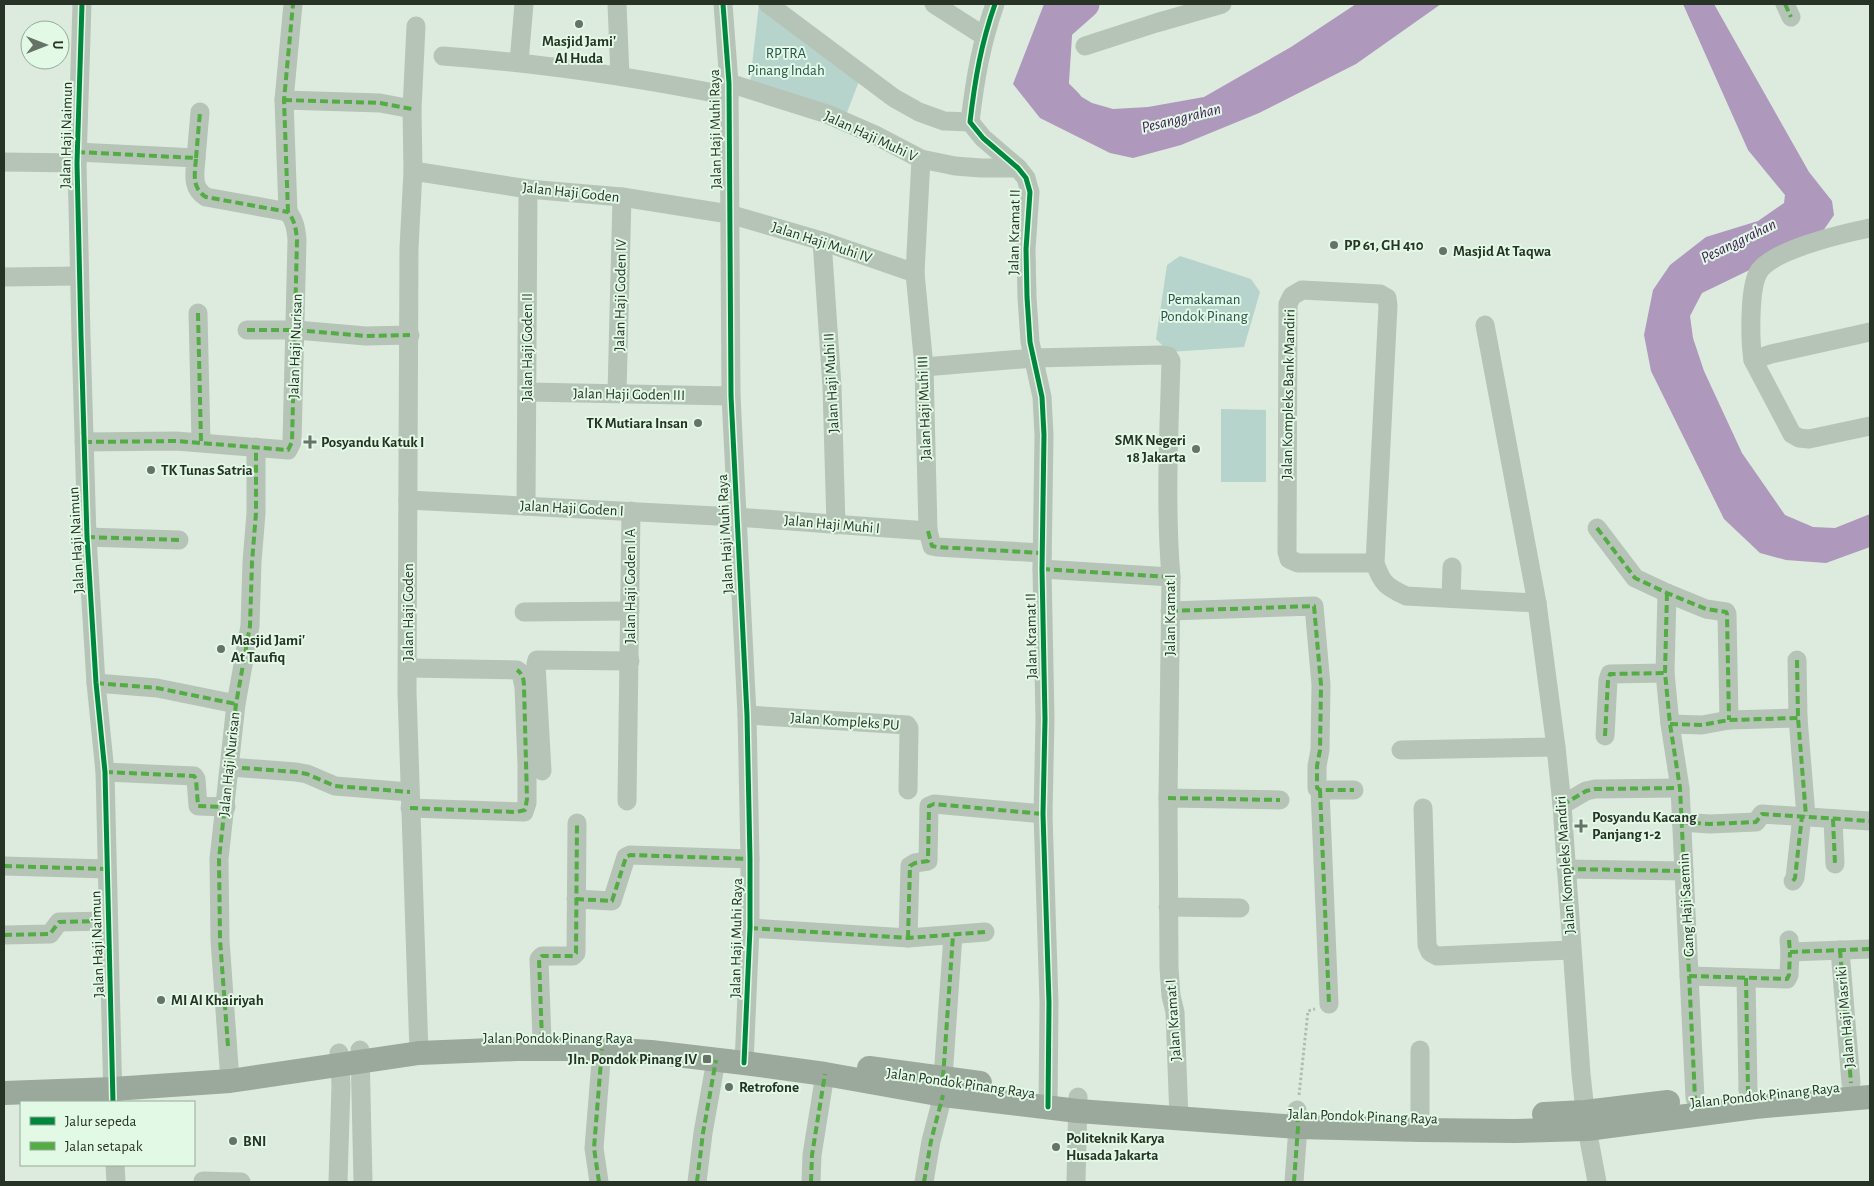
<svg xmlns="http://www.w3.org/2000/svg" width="1874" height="1186" viewBox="0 0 1874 1186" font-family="'Alegreya Sans',sans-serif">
	<rect width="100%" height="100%" fill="#dcebde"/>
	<g fill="#b6d3cc">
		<polygon points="759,4 859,81 846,115 750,83"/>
		<polygon points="1180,256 1251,279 1260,292 1244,347 1169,352 1156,339 1167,265"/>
		<polygon points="1221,409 1266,410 1266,482 1221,482"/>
	</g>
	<g fill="#ae98bc">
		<polygon points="1044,4 1084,4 1077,10 1059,38 1053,68 1065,87 1092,103 1113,109 1148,107 1204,97 1291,47 1356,4 1441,4 1356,64 1259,113 1181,145 1133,158 1110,153 1040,118 1013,84"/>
		<polygon points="1683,4 1714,4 1809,172 1832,201 1834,215 1823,231 1801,245 1702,293 1690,316 1693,338 1704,371 1742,453 1785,515 1813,527 1835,528 1870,514 1870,547 1826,563 1786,560 1760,553 1724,519 1651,371 1644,335 1653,290 1670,265 1706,237 1758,221 1784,203 1785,195 1748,150"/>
	</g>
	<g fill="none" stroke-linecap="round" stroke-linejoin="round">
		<polyline stroke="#ae98bc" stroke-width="29" points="1068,103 1054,89 1058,28 1085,4"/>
		<polyline stroke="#afbcaf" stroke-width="3" stroke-dasharray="2.5 2.5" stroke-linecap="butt" points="1299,1095 1308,1011 1315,1009"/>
		<g stroke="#b6c4b7" stroke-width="19">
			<polyline points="82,4 77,163 81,336 87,537 96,683 105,772 113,1102"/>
			<polyline points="617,4 620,76"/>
			<polyline points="723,4 729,83 731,396 747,715 750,859 750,928 744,1063"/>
			<polyline points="768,4 894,98 919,112 944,121 970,122"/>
			<polyline points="934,4 984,36"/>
			<path d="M995 4C981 44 975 79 970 122L983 138 1018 168 1026 178 1030 192 1026 249 1027 297 1030 342 1042 397 1044 435 1042 569 1045 719 1043 814 1049 1003 1048 1107"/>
			<polyline points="1785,4 1791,17"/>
			<polyline points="416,26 412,109 413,171 409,248 407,692 419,1053"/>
			<polyline points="1085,46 1156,23 1222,4"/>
			<path d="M443 56C539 63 634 77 729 96"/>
			<polyline points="519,62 524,4"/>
			<polyline points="729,83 827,114 875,135 921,159 955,166 981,168 1018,168"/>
			<polyline points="284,100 380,103 412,109"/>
			<path d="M77 152 196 158C195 173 191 188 206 197L288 212"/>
			<polyline points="196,158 200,112"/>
			<polyline points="921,159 915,273 924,367 928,531 932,546 937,547 1042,553"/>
			<polyline points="4,162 77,163"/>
			<polyline points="413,171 528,189 622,197 729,214 822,241 915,273"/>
			<polyline points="288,212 284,100 293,4"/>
			<path d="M1870 228C1845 233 1770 250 1758 273 1749 290 1750 341 1753 360L1792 434 1799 438 1809 439 1870 426"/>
			<polyline points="822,241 832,387 836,525"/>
			<polyline points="4,277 79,276"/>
			<polyline points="198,313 201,442"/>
			<polyline points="1485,325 1537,603 1556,747 1562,805 1581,1074 1587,1129 1597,1182"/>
			<polyline points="247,330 296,330 366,336 410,335"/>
			<polyline points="1753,360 1771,354 1870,332"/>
			<path d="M924 367 1034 358 1161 355 1168 356 1171 361C1169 433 1165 505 1171 577L1168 798 1169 968 1171 996 1175 1012 1179 1119"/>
			<polyline points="527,392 731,396"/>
			<polyline points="617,393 622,197"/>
			<path d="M84 442 176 441 288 450 292 442 297 240C296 229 295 221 288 212"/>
			<polyline points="408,500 736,517 928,531"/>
			<polyline points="526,506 528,189"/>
			<polyline points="1597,528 1635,578 1667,593 1706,609 1726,612 1727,614 1729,720"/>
			<polyline points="87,537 179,540"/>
			<path d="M1375 563H1298L1289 559 1287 552 1288 304 1292 296 1302 290 1380 294 1387 298 1388 306 1375 563C1382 584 1387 587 1406 596L1537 603"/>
			<polyline points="1042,569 1171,577"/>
			<polyline points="1667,593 1665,673 1670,724 1680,788 1695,1098"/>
			<polyline points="1451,598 1452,567"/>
			<polyline points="1170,611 1314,606 1321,685 1320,750 1317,766 1317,788 1320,790 1354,790"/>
			<polyline points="524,612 630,611"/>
			<polyline points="1797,660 1798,718 1806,816"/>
			<polyline points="408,668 517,670 521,673 524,687 527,765 527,803 524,812 410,808"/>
			<polyline points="96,683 157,688 236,704"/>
			<polyline points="747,715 907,725 909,728 908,790"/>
			<polyline points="1670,724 1702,725 1729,720 1798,718"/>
			<polyline points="1605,736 1608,680 1610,674 1665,673"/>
			<polyline points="1401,750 1556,747"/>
			<polyline points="230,767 296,772 307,774 335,786 410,792"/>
			<polyline points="542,771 536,664 537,660 630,661"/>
			<polyline points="105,772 194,776 196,779 198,806 226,807"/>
			<polyline points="1320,790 1329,1004"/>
			<polyline points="1168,798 1280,800"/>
			<polyline points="627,801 631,511"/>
			<polyline points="1562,805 1586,791 1595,789 1680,788"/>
			<polyline points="1423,808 1427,945 1430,952 1437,956 1571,950"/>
			<polyline points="1833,819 1835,864"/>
			<polyline points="1681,822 1710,824 1756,822 1762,814 1870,821"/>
			<polyline points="4,866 107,869"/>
			<polyline points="1566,869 1684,871"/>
			<polyline points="1793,881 1795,878 1802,816"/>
			<polyline points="576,899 612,901 626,857 630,855 750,859"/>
			<polyline points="1168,907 1240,908"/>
			<polyline points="750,928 908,938 985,932"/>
			<polyline points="4,935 50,934 59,922 108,921"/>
			<polyline points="908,938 910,866 915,863 928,861 929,806 934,804 1043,814"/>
			<polyline points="1789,940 1790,952 1870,949"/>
			<polyline points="1840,950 1851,1083"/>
			<polyline points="1689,976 1787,979 1789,975 1790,952"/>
			<polyline points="1746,978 1748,1091"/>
			<polyline points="542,1040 539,959 542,956 573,956 576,953 577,823"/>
			<polyline points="360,1050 363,1182"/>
			<polyline points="1420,1050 1420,1116"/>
			<polyline points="943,1078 953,935"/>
			<polyline points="230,1081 220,940 219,859 236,704 250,626 252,562 256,513 256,447"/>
			<polyline points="115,1165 116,1182"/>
			<polyline points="203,1181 241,1182"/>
			<polyline points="338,1182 341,1085 339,1053"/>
			<polyline points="599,1182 594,1148 602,1049"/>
			<polyline points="697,1182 703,1133 716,1060"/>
			<polyline points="811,1182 812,1155 825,1074"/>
			<polyline points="924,1182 931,1141 943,1095"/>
			<polyline points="1076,1182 1078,1097"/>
			<polyline points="1294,1182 1298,1127 1297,1110"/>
		</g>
		<g stroke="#9ba99c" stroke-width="24">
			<polyline points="869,1068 980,1083"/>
			<polyline points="4,1093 113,1089 230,1081 419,1053 517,1049 602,1049 651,1052 744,1063 825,1074 943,1095 1078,1111 1298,1127 1420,1130 1515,1131 1587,1129 1755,1107 1870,1097"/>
			<polyline points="1544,1114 1585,1112 1668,1102"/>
		</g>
		<g stroke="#53ac44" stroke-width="4" stroke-dasharray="8 4" stroke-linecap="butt">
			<polyline points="1785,4 1791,17"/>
			<polyline points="284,100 380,103 412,109"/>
			<path d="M77 152 196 158C195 173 191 188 206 197L288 212"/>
			<polyline points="196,158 200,112"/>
			<polyline points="288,212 284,100 293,4"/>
			<polyline points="198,313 201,442"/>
			<polyline points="247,330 296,330 366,336 410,335"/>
			<path d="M84 442 176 441 288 450 292 442 297 240C296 229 295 221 288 212"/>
			<polyline points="1597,528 1635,578 1667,593 1706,609 1726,612 1727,614 1729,720"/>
			<polyline points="928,531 932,546 937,547 1042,553"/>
			<polyline points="87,537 179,540"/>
			<polyline points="1042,569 1171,577"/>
			<polyline points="1667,593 1665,673 1670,724 1680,788 1695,1098"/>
			<polyline points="1170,611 1314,606 1321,685 1320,750 1317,766 1317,788 1320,790 1354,790"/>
			<polyline points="1797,660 1798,718 1806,816"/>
			<polyline points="96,683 157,688 236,704"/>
			<polyline points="1670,724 1702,725 1729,720 1798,718"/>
			<polyline points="1605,736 1608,680 1610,674 1665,673"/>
			<polyline points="230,767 296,772 307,774 335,786 410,792"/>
			<polyline points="105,772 194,776 196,779 198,806 226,807"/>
			<polyline points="1320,790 1329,1004"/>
			<polyline points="1168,798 1280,800"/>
			<polyline points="1562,805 1586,791 1595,789 1680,788"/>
			<path d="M410 808 516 812 525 810 527 799 524 687C524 680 523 674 517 670"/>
			<polyline points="1833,819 1835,864"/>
			<polyline points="1681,822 1710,824 1756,822 1762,814 1870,821"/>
			<polyline points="4,866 107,869"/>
			<polyline points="1566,869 1684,871"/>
			<polyline points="1793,881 1795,878 1802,816"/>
			<polyline points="576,899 612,901 626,857 630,855 750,859"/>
			<polyline points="750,928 908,938 985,932"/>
			<polyline points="4,935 50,934 59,922 108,921"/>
			<polyline points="908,938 910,866 915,863 928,861 929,806 934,804 1043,814"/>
			<polyline points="1789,940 1790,952 1870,949"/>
			<polyline points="1840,950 1851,1083"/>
			<polyline points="1689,976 1787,979 1789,975 1790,952"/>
			<polyline points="1746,978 1748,1091"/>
			<polyline points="542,1040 539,959 542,956 573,956 576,953 577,823"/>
			<polyline points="228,1046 220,940 219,859 236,704 250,626 252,562 256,513 256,447"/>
			<polyline points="943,1078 953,935"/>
			<polyline points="599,1182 594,1148 602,1049"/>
			<polyline points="697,1182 703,1133 716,1060"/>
			<polyline points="811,1182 812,1155 825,1074"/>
			<polyline points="924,1182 931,1141 943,1095"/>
			<polyline points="1294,1182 1298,1127 1297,1110"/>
		</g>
		<g stroke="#e2f9e6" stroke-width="8">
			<g id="cycleway">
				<polyline points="82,4 77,163 81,336 87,537 96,683 105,772 113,1102"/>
				<polyline points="723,4 729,83 731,396 747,715 750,859 750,928 744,1063"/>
				<path d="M995 4C981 44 975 79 970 122L983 138 1018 168 1026 178 1030 192 1026 249 1027 297 1030 342 1042 397 1044 435 1042 569 1045 719 1043 814 1049 1003 1048 1107"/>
			</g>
		</g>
		<use href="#cycleway" stroke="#00873e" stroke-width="5"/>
	</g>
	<g fill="#667366" stroke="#e2f9e6" stroke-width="2">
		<circle cx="579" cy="24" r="5"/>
		<circle cx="1334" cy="245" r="5"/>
		<circle cx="1443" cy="251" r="5"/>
		<circle cx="698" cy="423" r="5"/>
		<path d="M307.5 434.5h5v5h5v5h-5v5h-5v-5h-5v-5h5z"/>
		<circle cx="1196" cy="449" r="5"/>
		<circle cx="151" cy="470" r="5"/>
		<circle cx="221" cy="649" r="5"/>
		<path d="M1578.5 818.5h5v5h5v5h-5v5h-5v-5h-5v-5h5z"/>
		<circle cx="161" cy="1000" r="5"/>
		<rect x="702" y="1054" width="10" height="10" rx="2.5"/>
		<circle cx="729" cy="1087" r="5"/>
		<circle cx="233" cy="1141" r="5"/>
		<circle cx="1056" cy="1147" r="5"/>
	</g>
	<g text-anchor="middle" stroke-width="4" stroke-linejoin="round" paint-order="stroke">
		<g font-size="15" font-weight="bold" fill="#263325" stroke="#e2f9e6" text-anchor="start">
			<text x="579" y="46" text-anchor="middle">Masjid Jami'<tspan x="579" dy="17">Al Huda</tspan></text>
			<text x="1344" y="250">PP 61, GH 410</text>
			<text x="1453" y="256">Masjid At Taqwa</text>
			<text x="688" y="428" text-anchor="end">TK Mutiara Insan</text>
			<text x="1186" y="445" text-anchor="end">SMK Negeri<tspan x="1186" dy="17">18 Jakarta</tspan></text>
			<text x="321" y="447">Posyandu Katuk I</text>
			<text x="161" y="475">TK Tunas Satria</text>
			<text x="231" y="645">Masjid Jami'<tspan x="231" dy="17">At Taufiq</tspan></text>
			<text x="1592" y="822">Posyandu Kacang<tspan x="1592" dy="17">Panjang 1-2</tspan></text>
			<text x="171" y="1005">MI Al Khairiyah</text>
			<text x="697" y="1064" text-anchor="end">Jln. Pondok Pinang IV</text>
			<text x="739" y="1092">Retrofone</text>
			<text x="1066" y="1143">Politeknik Karya<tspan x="1066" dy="17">Husada Jakarta</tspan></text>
			<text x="243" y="1146">BNI</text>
		</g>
		<g font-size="15" fill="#295250" stroke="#e2f9e6">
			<text x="786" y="58">RPTRA<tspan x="786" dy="17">Pinang Indah</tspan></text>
			<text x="1204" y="304">Pemakaman<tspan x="1204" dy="17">Pondok Pinang</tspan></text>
		</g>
		<g font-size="15" fill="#263325" stroke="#e2f9e6">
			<text transform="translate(715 129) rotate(-91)" y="5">Jalan Haji Muhi Raya</text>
			<text transform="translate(66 135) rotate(-89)" y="5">Jalan Haji Naimun</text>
			<text transform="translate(871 136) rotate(25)" y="5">Jalan Haji Muhi V</text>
			<text transform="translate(571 192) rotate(6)" y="5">Jalan Haji Goden</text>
			<text transform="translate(1014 232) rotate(-89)" y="5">Jalan Kramat II</text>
			<text transform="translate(822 242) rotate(18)" y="5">Jalan Haji Muhi IV</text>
			<text transform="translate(620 295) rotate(-89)" y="5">Jalan Haji Goden IV</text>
			<text transform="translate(295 346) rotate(-88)" y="5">Jalan Haji Nurisan</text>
			<text transform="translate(527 347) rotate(-90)" y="5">Jalan Haji Goden II</text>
			<text transform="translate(831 383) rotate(-93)" y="5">Jalan Haji Muhi II</text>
			<text transform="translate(629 394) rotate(1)" y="5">Jalan Haji Goden III</text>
			<text transform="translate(1288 394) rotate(-89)" y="5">Jalan Kompleks Bank Mandiri</text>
			<text transform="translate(924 408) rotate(-92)" y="5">Jalan Haji Muhi III</text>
			<text transform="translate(572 508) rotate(3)" y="5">Jalan Haji Goden I</text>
			<text transform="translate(832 524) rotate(5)" y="5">Jalan Haji Muhi I</text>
			<text transform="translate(725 534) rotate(-93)" y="5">Jalan Haji Muhi Raya</text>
			<text transform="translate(76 540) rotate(-93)" y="5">Jalan Haji Naimun</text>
			<text transform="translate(630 586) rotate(-90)" y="5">Jalan Haji Goden I A</text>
			<text transform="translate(408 612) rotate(-90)" y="5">Jalan Haji Goden</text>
			<text transform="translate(1170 615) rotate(-90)" y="5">Jalan Kramat I</text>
			<text transform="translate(1031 636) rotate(-91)" y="5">Jalan Kramat II</text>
			<text transform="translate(845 721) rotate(4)" y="5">Jalan Kompleks PU</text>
			<text transform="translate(229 764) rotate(-84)" y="5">Jalan Haji Nurisan</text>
			<text transform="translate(1565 865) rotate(-94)" y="5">Jalan Kompleks Mandiri</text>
			<text transform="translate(1686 905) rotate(-93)" y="5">Gang Haji Saemin</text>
			<text transform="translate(736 938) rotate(-89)" y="5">Jalan Haji Muhi Raya</text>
			<text transform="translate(97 944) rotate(-92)" y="5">Jalan Haji Naimun</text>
			<text transform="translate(1845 1017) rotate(-95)" y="5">Jalan Haji Masriki</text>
			<text transform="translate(1173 1020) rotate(-94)" y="5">Jalan Kramat I</text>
			<text x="558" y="1043">Jalan Pondok Pinang Raya</text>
			<text transform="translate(961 1083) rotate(8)" y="5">Jalan Pondok Pinang Raya</text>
			<text transform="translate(1765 1095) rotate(-6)" y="5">Jalan Pondok Pinang Raya</text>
			<text transform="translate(1363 1116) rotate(2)" y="5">Jalan Pondok Pinang Raya</text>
		</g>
		<g font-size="16" font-style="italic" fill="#411a55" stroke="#e2f9e6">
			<text transform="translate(1181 117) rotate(-14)" y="6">Pesanggrahan</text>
			<text transform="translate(1738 240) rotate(-26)" y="6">Pesanggrahan</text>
		</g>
	</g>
	<rect width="1874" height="1186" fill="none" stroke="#263325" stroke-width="10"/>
	<rect x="20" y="1101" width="175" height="65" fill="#e2f9e6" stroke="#97aa99"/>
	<rect x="30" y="1117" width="25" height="8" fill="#00873e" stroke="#97aa99"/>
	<text x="65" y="1126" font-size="15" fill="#263325">Jalur sepeda</text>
	<rect x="30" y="1142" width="25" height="8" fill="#53ac44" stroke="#97aa99"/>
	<text x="65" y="1151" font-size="15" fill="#263325">Jalan setapak</text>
	<g transform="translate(45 45) rotate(90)"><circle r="24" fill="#e2f9e6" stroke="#97aa99"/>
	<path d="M0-4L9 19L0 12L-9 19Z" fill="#667366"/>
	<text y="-8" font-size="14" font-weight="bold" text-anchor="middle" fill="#263325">U</text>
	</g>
</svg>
